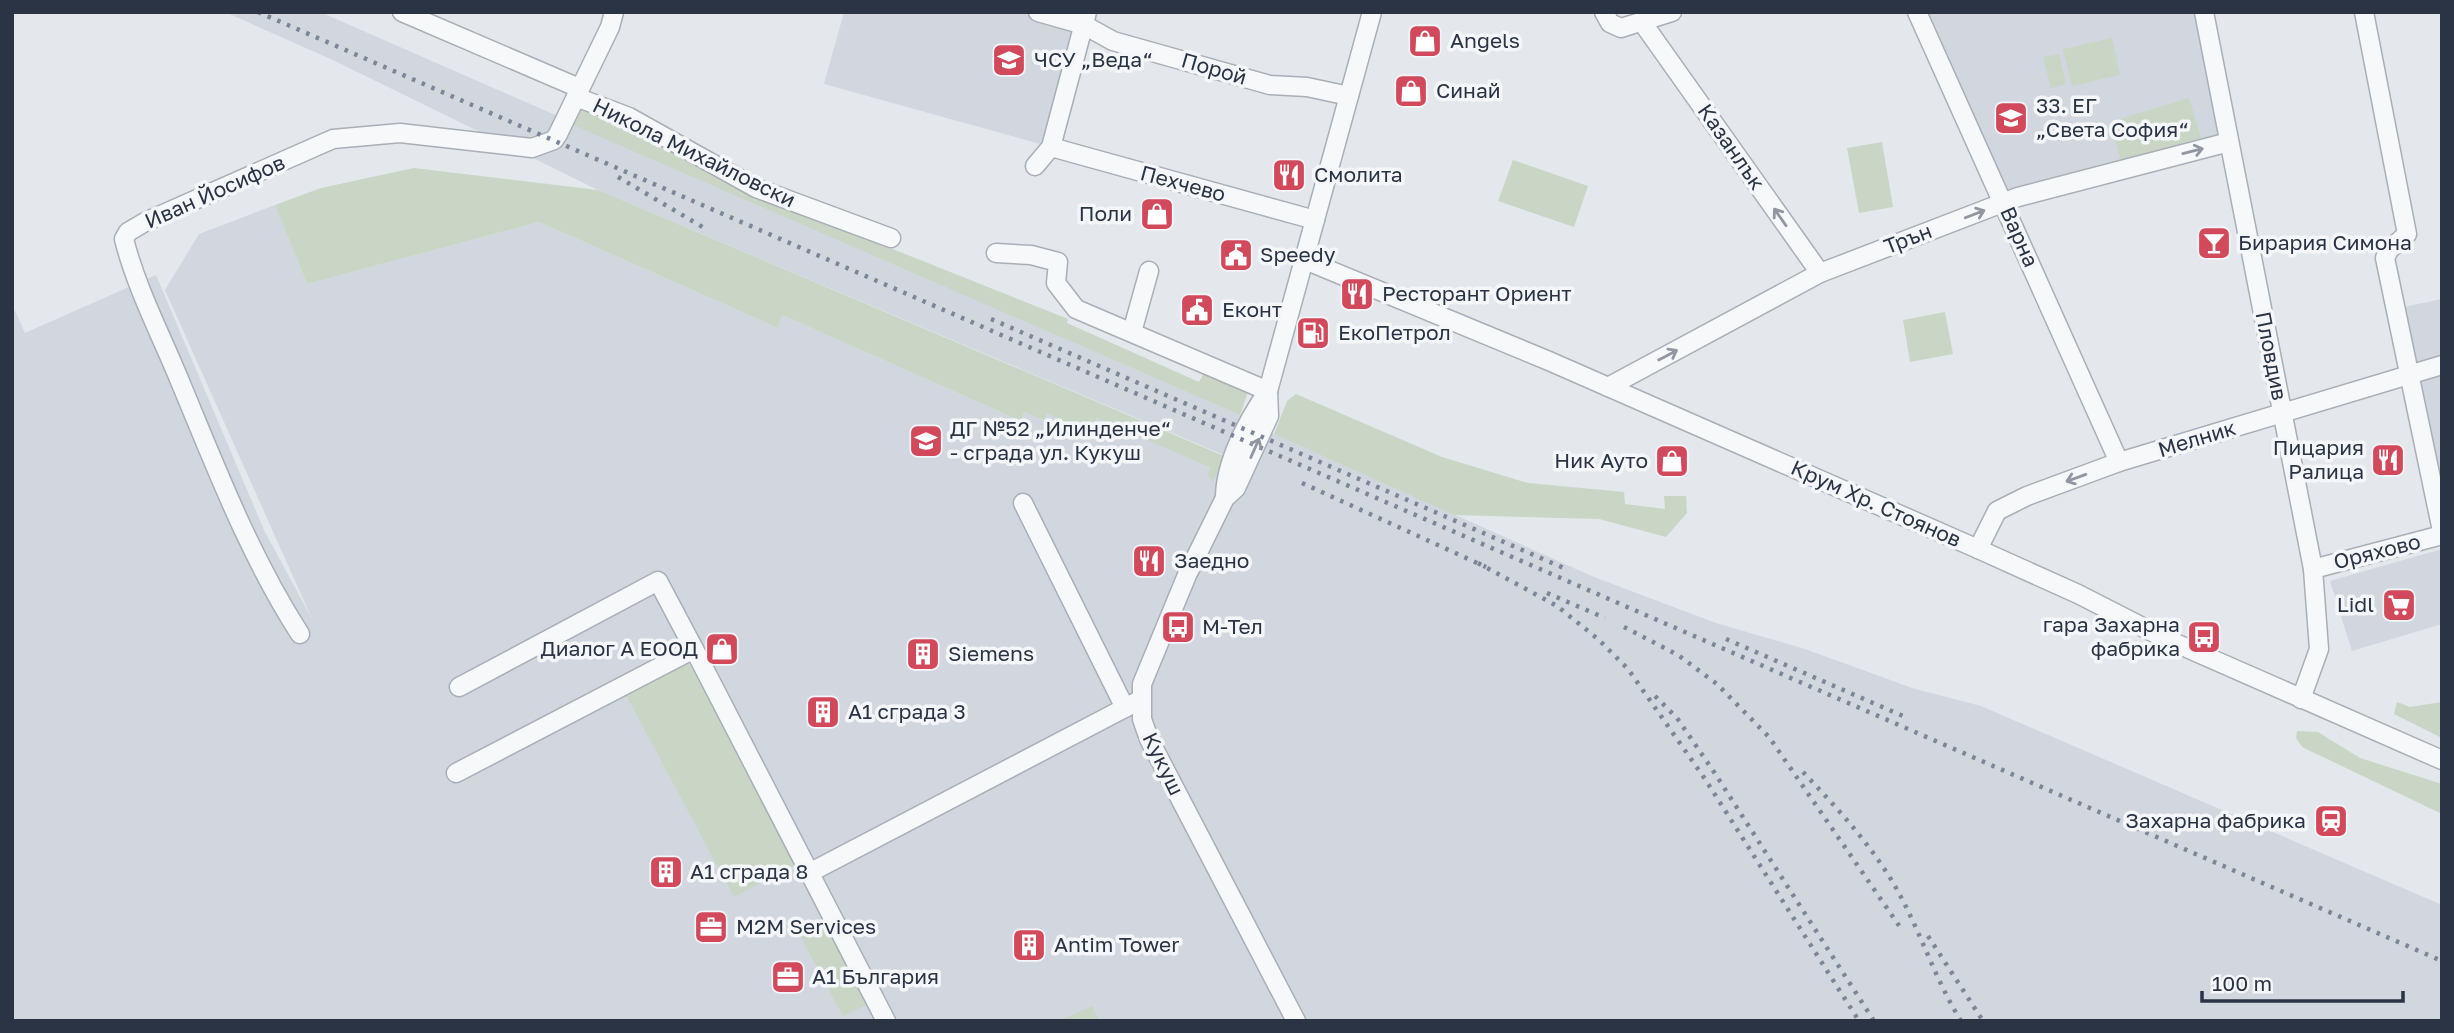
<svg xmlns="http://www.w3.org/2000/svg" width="2454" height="1033" viewBox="0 0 2454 1033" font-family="'Golos Text',sans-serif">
	<rect width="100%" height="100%" fill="#e4e7ec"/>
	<g fill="#d2d6de">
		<polygon points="225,12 320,12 1240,415 1274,434 1594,577 1716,623 1805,649 1915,689 1981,706 2442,905 2442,1021 12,1021 12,304 25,333 156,275 264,530 313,621 165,290 199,234 275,205 307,284 539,222 778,328 782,315 1021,421 1024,412 1044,419 1047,414 1092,431 1098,416 1224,465 1224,455 598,190 335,61"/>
		<polygon points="844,12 1087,12 1051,147 824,84"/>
		<polygon points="1917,12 2204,12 2229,142 2004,202"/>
		<polygon points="2442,299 2442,517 2404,307"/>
		<polygon points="2442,549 2442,624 2352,651 2330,581"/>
	</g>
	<g fill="#c9d6c5">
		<polygon points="2112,38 2120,75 2072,86 2063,49"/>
		<polygon points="2059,54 2066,84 2051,88 2043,57"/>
		<polygon points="2189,98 2201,138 2121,161 2110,122"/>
		<polygon points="588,107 628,123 810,216 1068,319 1067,323 1199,382 1205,371 1248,392 1240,415 571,124 573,114"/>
		<polygon points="1882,142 1893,207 1859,213 1847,148"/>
		<polygon points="1513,160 1588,186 1574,227 1498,201"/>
		<polygon points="414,168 598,190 1224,456 1213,482 1208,475 1210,467 1097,418 1092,432 1047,414 1044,420 1024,412 1021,421 782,315 778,328 539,222 307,284 275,205 321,188"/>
		<polygon points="1945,312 1953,354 1910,362 1903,320"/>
		<polygon points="1296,394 1442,457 1528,483 1624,492 1625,504 1665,509 1664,496 1686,496 1687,513 1666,537 1599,519 1454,515 1274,434 1287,401"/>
		<polygon points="678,663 698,666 799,862 734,897 626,695"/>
		<polygon points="2397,702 2410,707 2442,702 2442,738 2394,714"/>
		<polygon points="2297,731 2318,732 2360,758 2442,784 2442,814 2302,747 2296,738"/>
		<polygon points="815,920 830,923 872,1002 843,1016 797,930"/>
		<polygon points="1092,1006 1099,1021 1058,1021"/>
	</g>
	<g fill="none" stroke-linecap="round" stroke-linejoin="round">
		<g stroke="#a9aeb7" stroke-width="21">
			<g id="minor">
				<polyline points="402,12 579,88"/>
				<polyline points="1038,12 1084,25 1113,41 1270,85 1307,87 1349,96"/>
				<polyline points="1604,12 1610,23 1621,28 1672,12"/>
				<polyline points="1917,12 2119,462"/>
				<polyline points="2204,12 2313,569 2319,649 2301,699"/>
				<polyline points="2364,12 2407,234 2389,250 2385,258 2442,531"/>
				<polyline points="1642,22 1820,273"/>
				<polyline points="576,97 629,117 756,188 891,238"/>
				<polyline points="1051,147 1315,220"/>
				<polyline points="1035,166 1051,147 1087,12"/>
				<polyline points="996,253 1031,255 1058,262 1056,283 1076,309 1268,391"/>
				<polyline points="1305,260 1549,361 1978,549 2078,594 2164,638 2442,760"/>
				<polyline points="1132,332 1149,271"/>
				<polyline points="1608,387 1820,273 2018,197 2229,142"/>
				<polyline points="1268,391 1269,416 1236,488 1225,498 1187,575 1142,684 1142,719 1149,739 1296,1021"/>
				<path d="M1225 498C1225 462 1248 420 1268 391L1372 12"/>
				<polyline points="1023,503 1125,708"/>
				<polyline points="1978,549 1997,511 2027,496 2119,462 2442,365"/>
				<polyline points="2313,569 2442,535"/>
				<path d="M300 634C249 555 215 465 179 379 160 333 136 287 124 239L128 232 145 222 333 139 400 133 532 148 554 140 558 134 610 27 614 12"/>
				<polyline points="459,687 658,581 694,649"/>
				<polyline points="456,773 694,649 886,1021"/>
				<polyline points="811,872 1140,700"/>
			</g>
		</g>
		<use href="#minor" stroke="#f7f8fa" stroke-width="18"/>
		<g stroke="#7d8696" stroke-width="4.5" stroke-dasharray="3.5 7" stroke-linecap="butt">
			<polyline points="258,12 2442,961"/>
			<polyline points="618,177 706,229"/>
			<polyline points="991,319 1566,569"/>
			<polyline points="1302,483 1486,567"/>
			<polyline points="1478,563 1557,606 1598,639 1628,669 1705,779 1859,1021"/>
			<polyline points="1547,593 1605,618"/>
			<polyline points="1624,627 1678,655 1717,684 1769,737 1900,927"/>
			<polyline points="1726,639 1903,716"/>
			<polyline points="1655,696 1677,718 1714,772 1874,1021"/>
			<path d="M1803 772C1835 806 1867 840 1892 881 1919 926 1933 976 1961 1021"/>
			<polyline points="1928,936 1983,1021"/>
		</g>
	</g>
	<defs><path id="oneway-shaft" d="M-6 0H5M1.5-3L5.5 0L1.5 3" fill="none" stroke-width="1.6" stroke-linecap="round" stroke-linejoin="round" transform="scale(1.75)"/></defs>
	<g stroke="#9196a0">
		<use href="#oneway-shaft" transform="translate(2193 151) rotate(-14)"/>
		<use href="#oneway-shaft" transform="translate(1975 214) rotate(-21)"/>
		<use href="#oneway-shaft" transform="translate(1780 217) rotate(-125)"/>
		<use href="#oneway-shaft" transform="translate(1668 355) rotate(-28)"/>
		<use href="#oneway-shaft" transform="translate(1255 448) rotate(-66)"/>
		<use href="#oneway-shaft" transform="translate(2076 478) rotate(160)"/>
	</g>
	<defs>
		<g id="shop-square" transform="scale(1.75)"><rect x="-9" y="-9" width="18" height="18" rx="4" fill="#d1495b" stroke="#f4f6f9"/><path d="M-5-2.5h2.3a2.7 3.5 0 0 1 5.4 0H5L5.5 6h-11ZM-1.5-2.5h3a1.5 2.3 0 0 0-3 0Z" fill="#fff"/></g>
		<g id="school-square" transform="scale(1.75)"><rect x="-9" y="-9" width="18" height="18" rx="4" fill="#d1495b" stroke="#f4f6f9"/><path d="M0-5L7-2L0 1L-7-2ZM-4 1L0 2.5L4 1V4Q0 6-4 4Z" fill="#fff"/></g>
		<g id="restaurant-square" transform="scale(1.75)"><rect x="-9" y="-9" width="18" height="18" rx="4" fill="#d1495b" stroke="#f4f6f9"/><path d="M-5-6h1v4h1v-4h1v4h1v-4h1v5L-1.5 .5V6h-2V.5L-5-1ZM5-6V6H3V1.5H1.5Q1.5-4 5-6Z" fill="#fff"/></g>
		<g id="bar-square" transform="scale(1.75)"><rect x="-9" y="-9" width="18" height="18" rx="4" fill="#d1495b" stroke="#f4f6f9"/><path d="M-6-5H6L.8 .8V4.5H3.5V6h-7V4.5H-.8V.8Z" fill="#fff"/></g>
		<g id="civic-square" transform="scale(1.75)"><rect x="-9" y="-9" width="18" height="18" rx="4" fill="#d1495b" stroke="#f4f6f9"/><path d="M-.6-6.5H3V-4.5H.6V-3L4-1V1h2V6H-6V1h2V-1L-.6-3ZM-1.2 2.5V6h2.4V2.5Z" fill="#fff"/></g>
		<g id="fuel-square" transform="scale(1.75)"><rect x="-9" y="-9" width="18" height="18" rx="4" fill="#d1495b" stroke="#f4f6f9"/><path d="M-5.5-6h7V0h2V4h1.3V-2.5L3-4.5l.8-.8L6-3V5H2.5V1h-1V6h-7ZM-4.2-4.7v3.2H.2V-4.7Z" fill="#fff"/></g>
		<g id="supermarket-square" transform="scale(1.75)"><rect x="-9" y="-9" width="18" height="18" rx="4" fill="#d1495b" stroke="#f4f6f9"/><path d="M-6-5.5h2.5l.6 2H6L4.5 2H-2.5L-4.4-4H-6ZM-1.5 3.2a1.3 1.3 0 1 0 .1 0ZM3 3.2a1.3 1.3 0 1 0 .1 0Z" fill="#fff"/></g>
		<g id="bus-square" transform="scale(1.75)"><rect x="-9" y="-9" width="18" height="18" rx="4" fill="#d1495b" stroke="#f4f6f9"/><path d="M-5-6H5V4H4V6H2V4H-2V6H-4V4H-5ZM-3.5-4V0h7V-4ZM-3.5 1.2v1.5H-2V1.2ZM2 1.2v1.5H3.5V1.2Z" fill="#fff"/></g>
		<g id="building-square" transform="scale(1.75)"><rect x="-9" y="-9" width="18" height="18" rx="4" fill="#d1495b" stroke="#f4f6f9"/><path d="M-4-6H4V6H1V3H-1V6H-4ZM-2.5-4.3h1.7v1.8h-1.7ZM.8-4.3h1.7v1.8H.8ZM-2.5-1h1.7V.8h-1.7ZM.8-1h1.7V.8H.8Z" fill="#fff"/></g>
		<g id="station-square" transform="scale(1.75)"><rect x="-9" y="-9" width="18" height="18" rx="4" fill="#d1495b" stroke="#f4f6f9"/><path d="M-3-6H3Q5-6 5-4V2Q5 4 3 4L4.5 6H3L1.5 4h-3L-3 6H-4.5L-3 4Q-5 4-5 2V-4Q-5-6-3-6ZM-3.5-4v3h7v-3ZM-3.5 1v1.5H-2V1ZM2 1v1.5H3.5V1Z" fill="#fff"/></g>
		<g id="office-square" transform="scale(1.75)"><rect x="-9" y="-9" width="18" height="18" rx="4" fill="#d1495b" stroke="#f4f6f9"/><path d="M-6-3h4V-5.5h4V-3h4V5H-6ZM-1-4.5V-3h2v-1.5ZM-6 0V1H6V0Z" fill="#fff"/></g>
	</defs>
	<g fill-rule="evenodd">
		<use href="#shop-square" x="1425" y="41"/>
		<use href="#school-square" x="1009" y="60"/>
		<use href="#shop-square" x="1411" y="91"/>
		<use href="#school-square" x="2011" y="118"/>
		<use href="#restaurant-square" x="1289" y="175"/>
		<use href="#shop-square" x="1157" y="214"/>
		<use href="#bar-square" x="2214" y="243"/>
		<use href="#civic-square" x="1236" y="255"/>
		<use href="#restaurant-square" x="1357" y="294"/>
		<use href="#civic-square" x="1197" y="310"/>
		<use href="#fuel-square" x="1313" y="333"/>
		<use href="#school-square" x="926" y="441"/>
		<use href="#restaurant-square" x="2388" y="460"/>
		<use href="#shop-square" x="1672" y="461"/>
		<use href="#restaurant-square" x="1149" y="561"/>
		<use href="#supermarket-square" x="2399" y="605"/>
		<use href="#bus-square" x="1178" y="627"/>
		<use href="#bus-square" x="2204" y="637"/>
		<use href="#shop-square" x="722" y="649"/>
		<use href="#building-square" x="923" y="654"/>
		<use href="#building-square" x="823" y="712"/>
		<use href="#station-square" x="2331" y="821"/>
		<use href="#building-square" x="666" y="872"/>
		<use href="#office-square" x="711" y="927"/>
		<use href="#building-square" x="1029" y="945"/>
		<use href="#office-square" x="788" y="977"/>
	</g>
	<g text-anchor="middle" stroke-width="7" stroke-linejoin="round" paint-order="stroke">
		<g font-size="21" fill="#2b3445" stroke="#f4f6f9" text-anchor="start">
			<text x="1450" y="48">Angels</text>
			<text x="1034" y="67">ЧСУ „Веда“</text>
			<text x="1436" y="98">Синай</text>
			<text x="2036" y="113">33. ЕГ<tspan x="2036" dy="24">„Света София“</tspan></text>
			<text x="1314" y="182">Смолита</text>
			<text x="1132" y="221" text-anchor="end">Поли</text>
			<text x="2238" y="250">Бирария Симона</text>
			<text x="1260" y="262">Speedy</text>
			<text x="1382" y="301">Ресторант Ориент</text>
			<text x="1222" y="317">Еконт</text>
			<text x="1338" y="340">ЕкоПетрол</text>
			<text x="950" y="436">ДГ №52 „Илинденче“<tspan x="950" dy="24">- сграда ул. Кукуш</tspan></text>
			<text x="2364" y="455" text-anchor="end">Пицария<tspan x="2364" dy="24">Ралица</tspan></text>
			<text x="1648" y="468" text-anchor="end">Ник Ауто</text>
			<text x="1174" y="568">Заедно</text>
			<text x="2374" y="612" text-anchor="end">Lidl</text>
			<text x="2180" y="632" text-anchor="end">гара Захарна<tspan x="2180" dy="24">фабрика</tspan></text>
			<text x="1202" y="634">М-Тел</text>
			<text x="698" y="656" text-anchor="end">Диалог А ЕООД</text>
			<text x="948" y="661">Siemens</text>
			<text x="848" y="719">А1 сграда 3</text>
			<text x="2306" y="828" text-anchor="end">Захарна фабрика</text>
			<text x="690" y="879">А1 сграда 8</text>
			<text x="736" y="934">M2M Services</text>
			<text x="1054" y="952">Antim Tower</text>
			<text x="812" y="984">А1 България</text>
		</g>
		<g font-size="21" fill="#2b3445" stroke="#f4f6f9">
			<text transform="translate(1214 69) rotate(16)" y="7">Порой</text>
			<text transform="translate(1731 147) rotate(55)" y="7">Казанлък</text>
			<text transform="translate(694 153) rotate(26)" y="7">Никола Михайловски</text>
			<text transform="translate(1183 184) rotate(15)" y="7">Пехчево</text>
			<text transform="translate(215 192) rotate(-24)" y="7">Иван Йосифов</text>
			<text transform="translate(2019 237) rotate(66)" y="7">Варна</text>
			<text transform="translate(1908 239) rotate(-21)" y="7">Трън</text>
			<text transform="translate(2271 356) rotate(79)" y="7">Пловдив</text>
			<text transform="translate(2197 439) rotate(-17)" y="7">Мелник</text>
			<text transform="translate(1876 504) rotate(24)" y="7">Крум Хр. Стоянов</text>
			<text transform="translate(2377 552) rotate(-14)" y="7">Оряхово</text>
			<text transform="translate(1163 764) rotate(64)" y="7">Кукуш</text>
		</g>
	</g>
	<rect width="2454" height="1033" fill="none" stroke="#2b3445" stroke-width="28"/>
	<path d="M2202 991v10h201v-10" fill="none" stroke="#2b3445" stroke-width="3.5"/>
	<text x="2212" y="991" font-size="21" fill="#2b3445" stroke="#f4f6f9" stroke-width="5" paint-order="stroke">100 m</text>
</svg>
